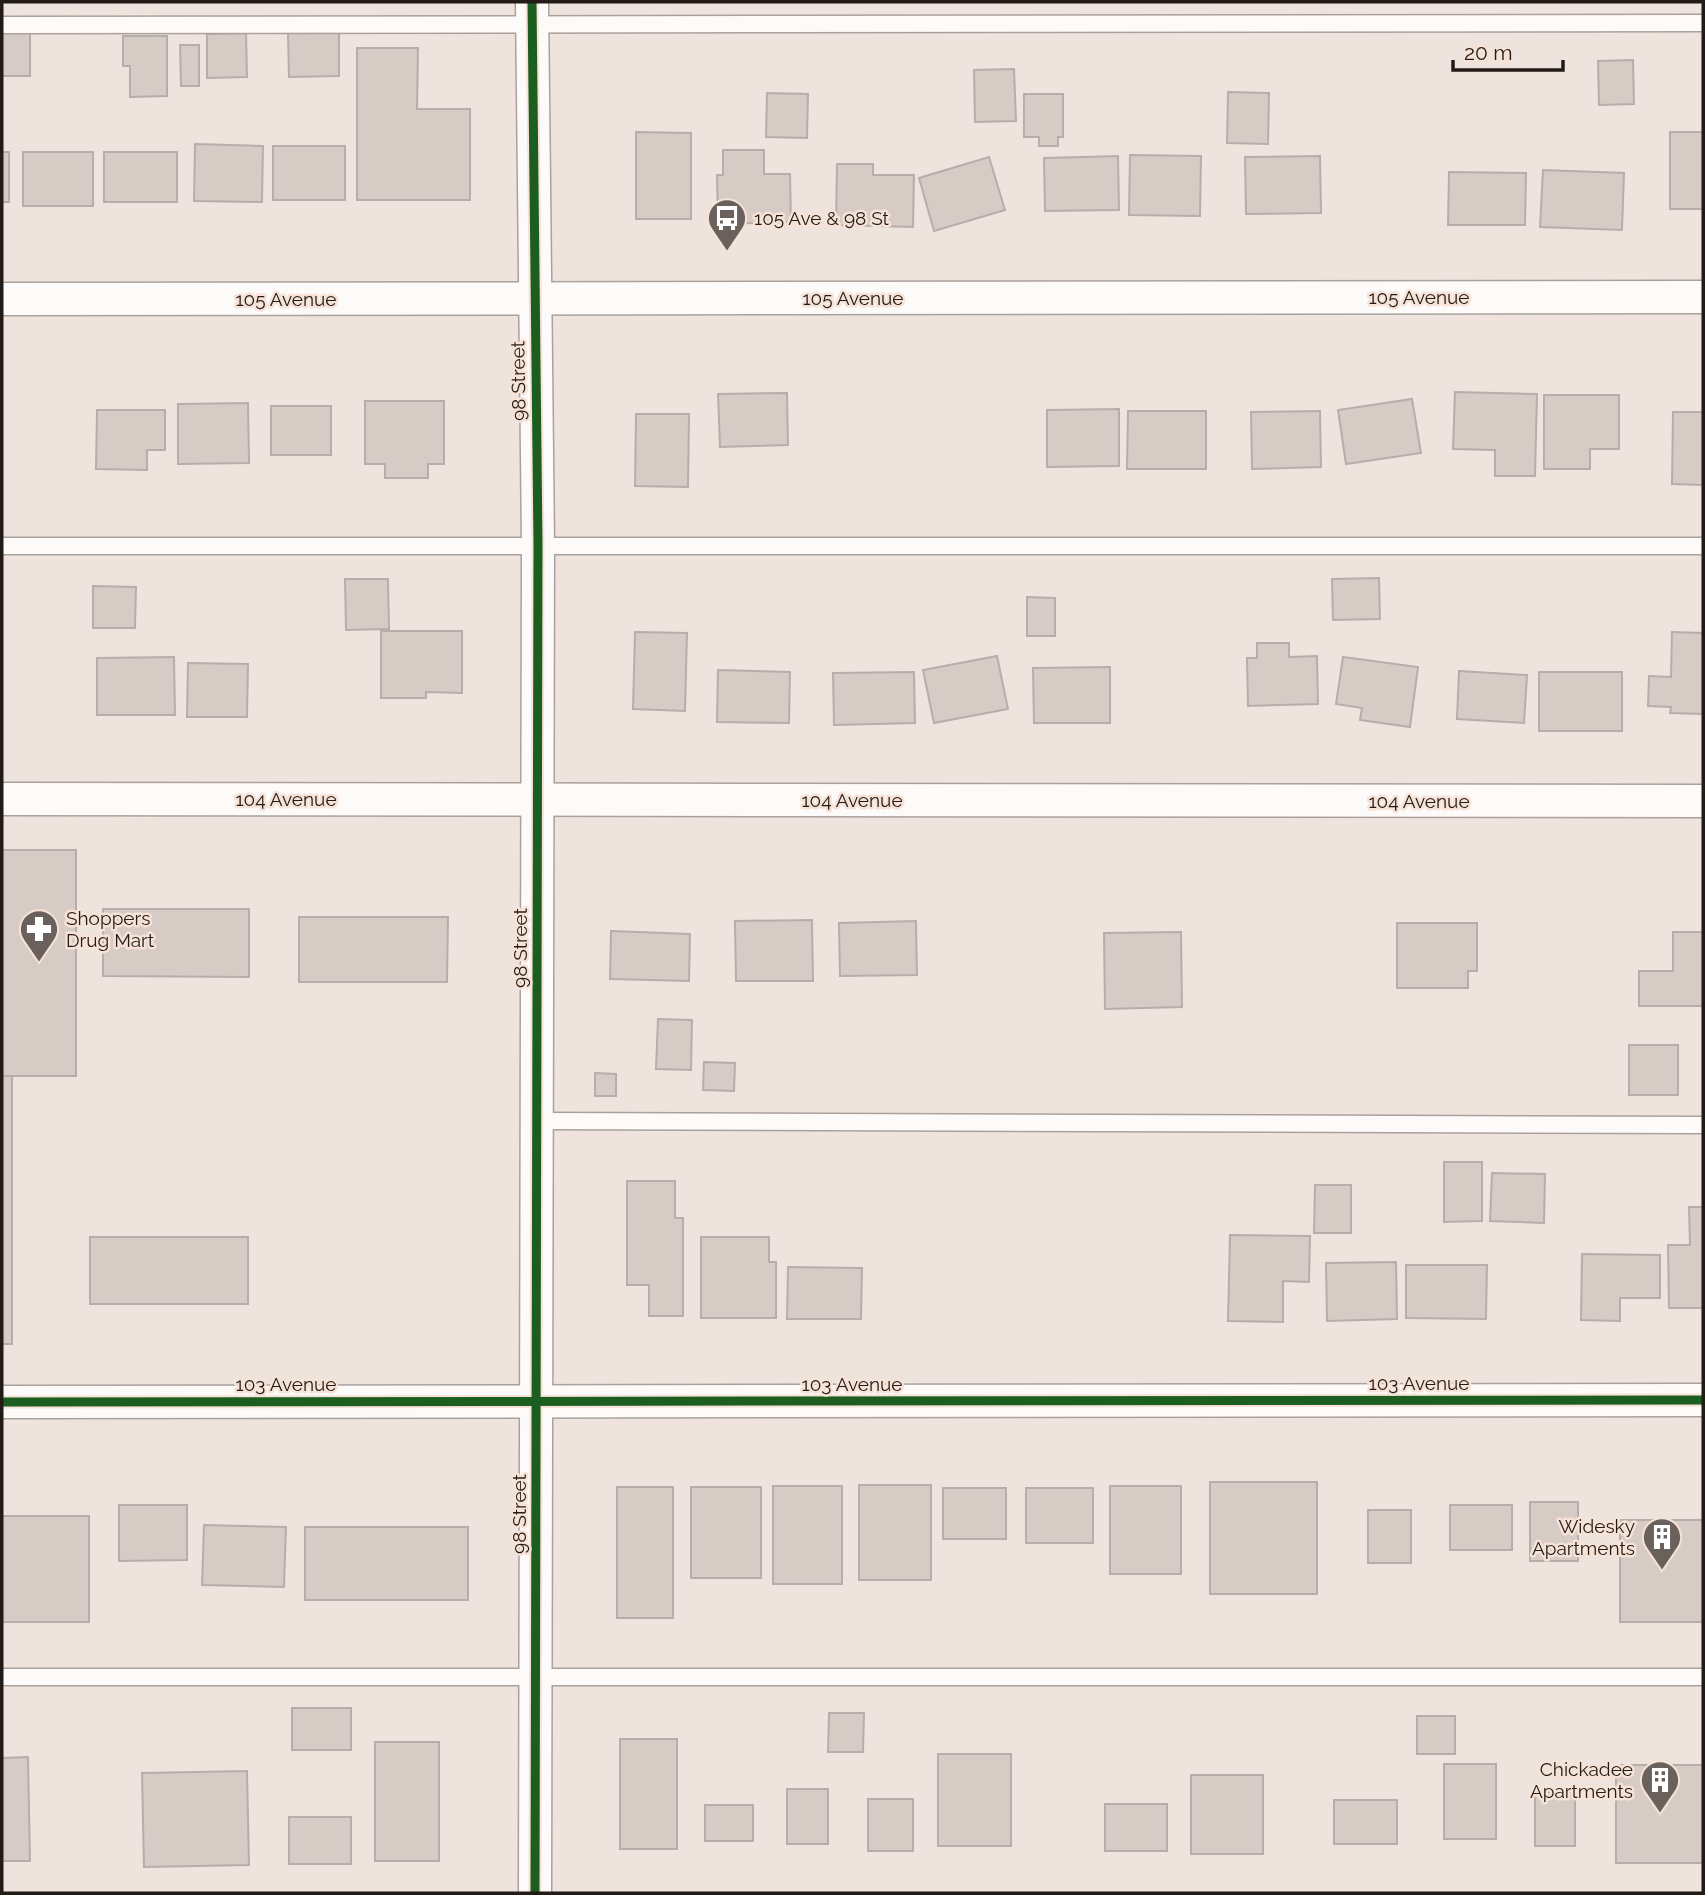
<svg xmlns="http://www.w3.org/2000/svg" width="1705" height="1895" viewBox="0 0 1705 1895" font-family="Raleway,sans-serif">
	<rect width="100%" height="100%" fill="#efe4dd"/>
	<g fill="#d7cbc5" stroke="#b6aea9" stroke-width="2">
		<rect x="2" y="32" width="28" height="44"/>
		<polygon points="339,32 339,76 289,77 288,33"/>
		<polygon points="246,33 247,77 207,78 207,34"/>
		<polygon points="123,36 167,36 167,96 130,97 130,66 123,66"/>
		<polygon points="180,45 199,45 199,86 181,86"/>
		<polygon points="357,48 418,48 417,109 470,109 470,200 357,200"/>
		<polygon points="1633,60 1634,104 1599,105 1598,61"/>
		<polygon points="1014,69 1016,121 975,122 974,70"/>
		<polygon points="1228,92 1269,93 1268,144 1227,143"/>
		<polygon points="767,93 808,94 807,138 766,137"/>
		<polygon points="1024,94 1063,94 1063,137 1058,137 1058,146 1039,146 1039,137 1024,137"/>
		<polygon points="636,132 691,133 691,219 636,219"/>
		<rect x="1670" y="132" width="33" height="77"/>
		<polygon points="195,144 263,146 262,202 194,201"/>
		<rect x="273" y="146" width="72" height="54"/>
		<polygon points="723,150 764,150 764,174 790,174 791,222 718,224 717,175 723,175"/>
		<rect x="2" y="152" width="7" height="50"/>
		<rect x="23" y="152" width="70" height="54"/>
		<rect x="104" y="152" width="73" height="50"/>
		<polygon points="1130,155 1201,156 1200,216 1129,215"/>
		<polygon points="1118,156 1119,210 1045,211 1044,158"/>
		<polygon points="1320,156 1321,213 1246,214 1245,157"/>
		<polygon points="989,157 1005,210 934,231 919,178"/>
		<polygon points="837,164 873,164 873,175 914,175 913,227 836,225"/>
		<polygon points="1543,170 1624,173 1622,230 1540,227"/>
		<polygon points="1449,172 1526,173 1525,225 1448,225"/>
		<polygon points="1455,392 1537,394 1535,476 1495,476 1495,450 1453,449"/>
		<polygon points="787,393 788,445 720,447 718,394"/>
		<polygon points="1544,395 1619,395 1619,449 1590,449 1590,469 1544,469"/>
		<polygon points="1412,399 1421,453 1346,464 1338,410"/>
		<polygon points="365,401 444,401 444,464 428,464 428,478 385,478 385,464 365,464"/>
		<polygon points="248,403 249,463 178,464 178,404"/>
		<rect x="271" y="406" width="60" height="49"/>
		<polygon points="1119,409 1119,466 1047,467 1047,410"/>
		<polygon points="97,410 165,410 165,450 147,450 147,470 96,469"/>
		<polygon points="1128,411 1206,411 1206,469 1127,469"/>
		<polygon points="1320,411 1321,467 1252,469 1251,412"/>
		<polygon points="1673,412 1703,412 1703,485 1672,484"/>
		<polygon points="636,414 689,414 688,487 635,486"/>
		<polygon points="1379,578 1380,619 1333,620 1332,579"/>
		<polygon points="345,579 388,579 389,629 346,630"/>
		<polygon points="93,586 136,587 135,628 93,628"/>
		<polygon points="1027,597 1055,598 1055,636 1027,636"/>
		<polygon points="381,631 462,631 462,693 426,692 426,698 381,698"/>
		<polygon points="635,632 687,633 685,711 633,709"/>
		<polygon points="1672,632 1703,633 1703,714 1670,713 1671,707 1648,706 1649,676 1671,677"/>
		<polygon points="1257,643 1289,643 1289,657 1317,656 1318,704 1248,706 1247,658 1257,658"/>
		<polygon points="997,656 1008,709 934,723 923,670"/>
		<polygon points="174,657 175,715 97,715 97,658"/>
		<polygon points="1343,657 1418,667 1410,727 1360,720 1362,708 1336,704"/>
		<polygon points="188,663 248,664 247,717 187,717"/>
		<polygon points="1110,667 1110,723 1034,723 1033,668"/>
		<polygon points="718,670 790,672 789,723 717,722"/>
		<polygon points="1459,671 1527,675 1524,723 1457,719"/>
		<polygon points="914,672 915,723 834,725 833,673"/>
		<rect x="1539" y="672" width="83" height="59"/>
		<rect x="2" y="850" width="74" height="226"/>
		<polygon points="103,909 249,909 249,977 103,976"/>
		<polygon points="299,917 448,917 447,982 299,982"/>
		<polygon points="812,920 813,981 736,981 735,921"/>
		<polygon points="916,921 917,975 840,976 839,923"/>
		<polygon points="1397,923 1477,923 1477,971 1468,971 1468,988 1397,988"/>
		<polygon points="611,931 690,934 689,981 610,979"/>
		<polygon points="1181,932 1182,1007 1105,1009 1104,933"/>
		<polygon points="1673,932 1703,932 1703,1006 1639,1006 1639,971 1673,971"/>
		<polygon points="658,1019 692,1020 691,1070 656,1069"/>
		<rect x="1629" y="1045" width="49" height="50"/>
		<polygon points="704,1062 735,1063 734,1091 703,1090"/>
		<polygon points="595,1073 616,1074 616,1096 595,1096"/>
		<rect x="2" y="1076" width="10" height="268"/>
		<polygon points="1444,1162 1482,1162 1482,1221 1444,1222"/>
		<polygon points="1492,1173 1545,1174 1544,1223 1490,1221"/>
		<polygon points="627,1181 675,1181 675,1218 683,1218 683,1316 649,1316 649,1285 627,1285"/>
		<polygon points="1315,1185 1351,1185 1351,1233 1314,1233"/>
		<polygon points="1689,1207 1703,1207 1703,1308 1669,1308 1668,1245 1690,1245"/>
		<polygon points="1230,1235 1310,1236 1309,1282 1283,1281 1283,1322 1228,1321"/>
		<rect x="90" y="1237" width="158" height="67"/>
		<polygon points="701,1237 769,1237 769,1262 776,1262 776,1318 701,1318"/>
		<polygon points="1582,1254 1660,1255 1660,1298 1620,1298 1620,1321 1581,1320"/>
		<polygon points="1396,1262 1397,1319 1327,1321 1326,1263"/>
		<polygon points="1406,1265 1487,1265 1486,1319 1406,1318"/>
		<polygon points="788,1267 862,1268 861,1319 787,1319"/>
		<rect x="1210" y="1482" width="107" height="112"/>
		<rect x="859" y="1485" width="72" height="95"/>
		<rect x="773" y="1486" width="69" height="98"/>
		<rect x="1110" y="1486" width="71" height="88"/>
		<rect x="617" y="1487" width="56" height="131"/>
		<rect x="691" y="1487" width="70" height="91"/>
		<rect x="943" y="1488" width="63" height="51"/>
		<rect x="1026" y="1488" width="67" height="55"/>
		<rect x="1530" y="1502" width="48" height="59"/>
		<polygon points="119,1505 187,1505 187,1560 119,1561"/>
		<rect x="1450" y="1505" width="62" height="45"/>
		<rect x="1368" y="1510" width="43" height="53"/>
		<rect x="2" y="1516" width="87" height="106"/>
		<rect x="1620" y="1520" width="83" height="102"/>
		<polygon points="204,1525 286,1527 284,1587 202,1585"/>
		<rect x="305" y="1527" width="163" height="73"/>
		<rect x="292" y="1708" width="59" height="42"/>
		<polygon points="829,1713 864,1713 863,1752 828,1752"/>
		<rect x="1417" y="1716" width="38" height="38"/>
		<rect x="620" y="1739" width="57" height="110"/>
		<rect x="375" y="1742" width="64" height="119"/>
		<rect x="938" y="1754" width="73" height="92"/>
		<polygon points="28,1757 30,1861 2,1861 2,1758"/>
		<rect x="1444" y="1764" width="52" height="75"/>
		<rect x="1616" y="1765" width="87" height="98"/>
		<polygon points="247,1771 249,1865 144,1867 142,1773"/>
		<rect x="1191" y="1775" width="72" height="79"/>
		<rect x="787" y="1789" width="41" height="55"/>
		<rect x="1535" y="1792" width="40" height="54"/>
		<rect x="868" y="1799" width="45" height="52"/>
		<rect x="1334" y="1800" width="63" height="44"/>
		<rect x="1105" y="1804" width="62" height="47"/>
		<rect x="705" y="1805" width="48" height="36"/>
		<rect x="289" y="1817" width="62" height="47"/>
	</g>
	<g fill="none" stroke-linecap="round" stroke-linejoin="round">
		<g stroke="#aaa19c" stroke-width="19">
			<g id="lane">
				<polyline points="2,25 1703,23"/>
				<polyline points="2,546 1703,546"/>
				<polyline points="538,1121 1703,1125"/>
				<polyline points="2,1677 1703,1677"/>
			</g>
		</g>
		<g stroke="#aaa19c" stroke-width="35">
			<g id="street">
				<polyline points="532,2 538,545 535,1893"/>
				<polyline points="2,299 1703,297"/>
				<polyline points="2,799 1703,801"/>
				<polyline points="2,1402 1703,1400"/>
			</g>
		</g>
		<use href="#lane" stroke="#fdfbfa" stroke-width="16"/>
		<use href="#street" stroke="#fdfbfa" stroke-width="32"/>
		<g stroke="#f6e2d6" stroke-width="13">
			<g id="cycleway">
				<polyline points="532,2 538,545 535,1893"/>
				<polyline points="2,1402 1703,1400"/>
			</g>
		</g>
		<use href="#cycleway" stroke="#1b5e20" stroke-width="9"/>
	</g>
	<defs>
		<g id="bus-pin" transform="scale(2.0125)"><path d="M0 17L-7.5 6A9.5 9.5 0 1 1 7.5 6Z" fill="#6a615c" stroke="#f6e2d6"/><path d="M-5-6H5V4H4V6H2V4H-2V6H-4V4H-5ZM-3.5-4V0h7V-4ZM-3.5 1.2v1.5H-2V1.2ZM2 1.2v1.5H3.5V1.2Z" fill="#fff"/></g>
		<g id="pharmacy-pin" transform="scale(2.0125)"><path d="M0 17L-7.5 6A9.5 9.5 0 1 1 7.5 6Z" fill="#6a615c" stroke="#f6e2d6"/><path d="M-2-6h4v4h4v4h-4v4h-4v-4h-4v-4h4Z" fill="#fff"/></g>
		<g id="building-pin" transform="scale(2.0125)"><path d="M0 17L-7.5 6A9.5 9.5 0 1 1 7.5 6Z" fill="#6a615c" stroke="#f6e2d6"/><path d="M-4-6H4V6H1V3H-1V6H-4ZM-2.5-4.3h1.7v1.8h-1.7ZM.8-4.3h1.7v1.8H.8ZM-2.5-1h1.7V.8h-1.7ZM.8-1h1.7V.8H.8Z" fill="#fff"/></g>
	</defs>
	<g fill-rule="evenodd">
		<use href="#bus-pin" x="727" y="218"/>
		<use href="#pharmacy-pin" x="39" y="929"/>
		<use href="#building-pin" x="1662" y="1537"/>
		<use href="#building-pin" x="1660" y="1780"/>
	</g>
	<g text-anchor="middle" stroke-width="5" stroke-linejoin="round" paint-order="stroke">
		<g font-size="19" fill="#221b16" stroke="#f6e2d6" text-anchor="start">
			<text x="754" y="225">105 Ave &amp; 98 St</text>
			<text x="66" y="925">Shoppers<tspan x="66" dy="22">Drug Mart</tspan></text>
			<text x="1635" y="1533" text-anchor="end">Widesky<tspan x="1635" dy="22">Apartments</tspan></text>
			<text x="1633" y="1776" text-anchor="end">Chickadee<tspan x="1633" dy="22">Apartments</tspan></text>
		</g>
		<g font-size="19" fill="#221b16" stroke="#f6e2d6">
			<text x="1419" y="304">105 Avenue</text>
			<text x="853" y="305">105 Avenue</text>
			<text x="286" y="306">105 Avenue</text>
			<text transform="translate(518 381) rotate(-91)" y="7">98 Street</text>
			<text x="286" y="806">104 Avenue</text>
			<text x="852" y="807">104 Avenue</text>
			<text x="1419" y="808">104 Avenue</text>
			<text transform="translate(520 948) rotate(-90)" y="7">98 Street</text>
			<text x="1419" y="1390">103 Avenue</text>
			<text x="286" y="1391">103 Avenue</text>
			<text x="852" y="1391">103 Avenue</text>
			<text transform="translate(519 1514) rotate(-90)" y="7">98 Street</text>
		</g>
	</g>
	<rect width="1705" height="1895" fill="none" stroke="#221b16" stroke-width="7"/>
	<path d="M1453 60v10h110v-10" fill="none" stroke="#221b16" stroke-width="3.5"/>
	<text x="1464" y="60" font-size="21" fill="#221b16" stroke="#f6e2d6" stroke-width="5" paint-order="stroke">20 m</text>
</svg>
